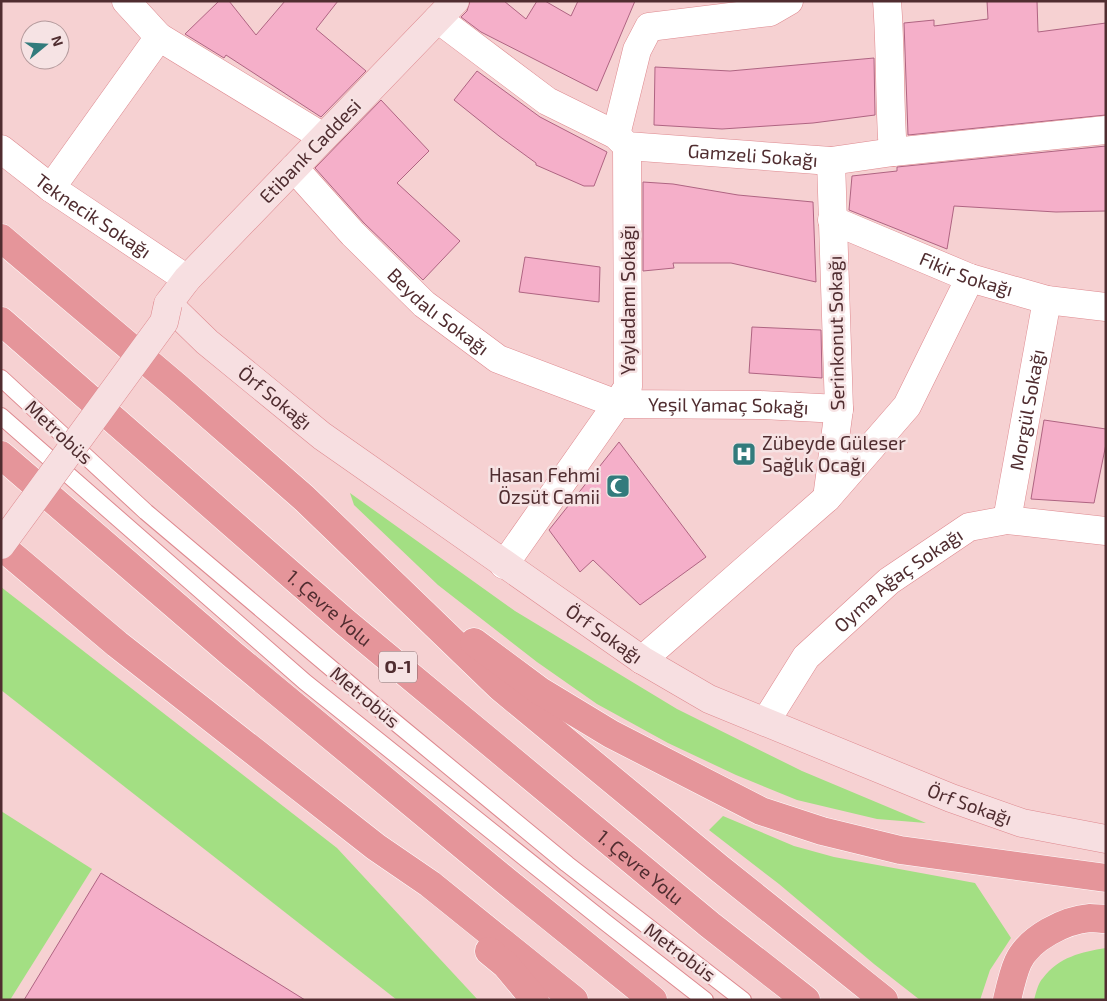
<svg xmlns="http://www.w3.org/2000/svg" width="1107" height="1001" viewBox="0 0 1107 1001" font-family="'Exo 2',sans-serif">
	<rect width="100%" height="100%" fill="#f6d1d2"/>
	<g fill="#a3df83">
		<polygon points="350,493 515,611 677,709 802,771 926,823 877,819 797,800 736,775 668,743 597,704 537,662 438,585 354,505"/>
		<polygon points="1,587 337,848 478,1000 397,1000 1,690"/>
		<polygon points="1,811 92,869 10,1000 1,1000"/>
		<polygon points="723,816 794,846 834,857 975,883 1011,938 990,970 980,1000 920,1000 874,964 779,884 709,830"/>
		<path d="M1106 948V1000H1034C1036 993 1038 983 1043 978 1059 957 1081 952 1106 948Z"/>
	</g>
	<g fill="#f5afc9" stroke="#af6482">
		<polygon points="219,1 229,1 256,35 285,1 338,1 316,29 366,71 321,117 226,55 224,58 185,34"/>
		<polygon points="470,1 504,1 526,19 537,1 545,1 571,16 578,1 635,1 597,91 481,32 461,17 467,11"/>
		<polygon points="987,1 1037,1 1038,32 1106,23 1106,115 908,135 904,23 934,20 934,26 988,19"/>
		<polygon points="874,58 875,115 813,123 722,129 654,125 655,67 730,71"/>
		<polygon points="477,71 540,117 607,152 594,186 584,186 536,165 536,163 499,136 454,100"/>
		<polygon points="381,100 429,151 397,183 460,241 423,280 364,223 315,168"/>
		<polygon points="1106,146 1106,211 1056,212 954,206 947,249 849,210 852,176 897,171 897,167"/>
		<polygon points="643,182 673,184 738,195 813,202 816,282 731,263 673,263 674,268 643,271"/>
		<polygon points="525,257 600,267 599,302 519,292"/>
		<polygon points="752,327 821,330 822,378 749,373"/>
		<polygon points="1044,420 1106,429 1106,444 1094,503 1031,499"/>
		<polygon points="619,442 706,557 640,605 593,560 580,572 549,530"/>
		<polygon points="101,873 305,1000 24,1000"/>
	</g>
	<g fill="none" stroke-linecap="round" stroke-linejoin="round">
		<g stroke="#de898f" stroke-width="18">
			<g id="lane">
				<polyline points="1,378 146,512 390,718 567,864 743,1000"/>
				<polyline points="1,416 305,682 605,922 705,1000"/>
			</g>
		</g>
		<g stroke="#de898f" stroke-width="29">
			<g id="street">
				<path d="M887 1C891 51 889 102 893 152"/>
				<path id="s1" d="M438 19 547 101 616 135 627 146 831 161 893 152 1106 130"/>
				<polyline points="159,37 323,137"/>
				<polyline points="616,135 637,50 649,27 770,12 789,1"/>
				<path id="s2" d="M1 149 51 188 187 279"/>
				<path id="s3" d="M294 168 353 234 424 304 498 359 617 404 760 405 839 409"/>
				<polyline points="51,188 159,37 126,1"/>
				<path id="s4" d="M832 220 970 278 1047 300 1106 307"/>
				<polyline points="827,498 839,409 831,161"/>
				<path id="s5" d="M1007 520 1047 300"/>
				<polyline points="504,565 617,404 628,387 627,146"/>
				<polyline points="642,660 827,498 907,406 970,278"/>
				<path id="s6" d="M766 721 806 657 889 581 969 527 1007 520 1106 531"/>
			</g>
		</g>
		<g stroke="#de898f" stroke-width="29">
			<g id="secondary">
				<path id="s7" d="M455 1 187 279 168 304 207 342 322 436 642 660 709 699 951 798 1022 823 1106 839"/>
			</g>
		</g>
		<g stroke="#fff" stroke-width="29">
			<g id="highway">
				<polyline points="1,238 176,386 304,498 500,687 719,868 884,1000"/>
				<path id="s8" d="M1 321 345 622 710 925 806 1000"/>
				<polyline points="1,455 232,654 506,881 653,1000"/>
				<polyline points="1,546 117,644 376,847 430,884 574,1000"/>
				<polyline points="474,642 540,691 611,734 761,811 822,831 900,850 1106,878"/>
				<polyline points="489,951 506,965 535,1000"/>
				<path d="M1007 1000C1010 987 1013 973 1018 962 1029 938 1065 920 1090 918 1095 918 1101 919 1106 919"/>
			</g>
		</g>
		<use href="#lane" stroke="#fff" stroke-width="16"/>
		<use href="#street" stroke="#fff" stroke-width="28"/>
		<use href="#secondary" stroke="#f7dfe1" stroke-width="28"/>
		<use href="#highway" stroke="#e5959a" stroke-width="28"/>
		<g stroke="#de898f" stroke-width="29" stroke-linecap="butt">
			<polyline id="secondary-bridge" points="1,545 164,322 168,304"/>
		</g>
		<use href="#secondary-bridge" stroke="#f7dfe1" stroke-width="28"/>
	</g>
	<defs>
		<g id="hospital-square" transform="scale(1.25)"><rect x="-9" y="-9" width="18" height="18" rx="4" fill="#327b7c" stroke="#f6e3e4"/><path d="M-5-5h3v3.5h4V-5h3V5h-3V1.5h-4V5h-3Z" fill="#fff"/></g>
		<g id="mosque-square" transform="scale(1.25)"><rect x="-9" y="-9" width="18" height="18" rx="4" fill="#327b7c" stroke="#f6e3e4"/><path d="M3.5-4.9A6 6 0 1 0 3.5 4.9A5 5 0 1 1 3.5-4.9Z" fill="#fff"/></g>
	</defs>
	<g fill-rule="evenodd">
		<use href="#hospital-square" x="744" y="454"/>
		<use href="#mosque-square" x="618" y="486"/>
	</g>
	<g text-anchor="middle" stroke-width="5" stroke-linejoin="round" paint-order="stroke">
		<rect fill="#f6e3e4" stroke="#826466" stroke-width="1" x="379" y="651.5" width="38" height="31" rx="4"/>
		<g font-size="18" font-weight="bold" fill="#502d30">
			<text x="398" y="673">O-1</text>
		</g>
		<g font-size="19" fill="#502d30" stroke="#f6e3e4">
			<text transform="translate(310 151) rotate(-46)" y="7">Etibank Caddesi</text>
			<text dy="7" stroke="none"><textPath href="#s1" startOffset="355">Gamzeli Sokağı</textPath></text>
			<text dy="7" stroke="none"><textPath href="#s2" startOffset="114">Teknecik Sokağı</textPath></text>
			<text dy="7" stroke="none"><textPath href="#s4" startOffset="145">Fikir Sokağı</textPath></text>
			<text transform="translate(628 300) rotate(-90)" y="7">Yayladamı Sokağı</text>
			<text dy="7" stroke="none"><textPath href="#s3" startOffset="204">Beydalı Sokağı</textPath></text>
			<text transform="translate(836 333) rotate(-91)" y="7">Serinkonut Sokağı</text>
			<text dy="7" stroke="none"><textPath href="#s7" startOffset="560">Örf Sokağı</textPath></text>
			<text dy="7" stroke="none"><textPath href="#s3" startOffset="519">Yeşil Yamaç Sokağı</textPath></text>
			<text dy="7" stroke="none"><textPath href="#s5" startOffset="112">Morgül Sokağı</textPath></text>
			<text transform="translate(59 432) rotate(43)" y="7">Metrobüs</text>
			<text dy="7" stroke="none"><textPath href="#s6" startOffset="196">Oyma Ağaç Sokağı</textPath></text>
			<text dy="7" stroke="none"><textPath href="#s8" startOffset="436">1. Çevre Yolu</textPath></text>
			<text dy="7" stroke="none"><textPath href="#s7" startOffset="965">Örf Sokağı</textPath></text>
			<text transform="translate(365 697) rotate(40)" y="7">Metrobüs</text>
			<text dy="7" stroke="none"><textPath href="#s7" startOffset="1370">Örf Sokağı</textPath></text>
			<text dy="7" stroke="none"><textPath href="#s8" startOffset="841">1. Çevre Yolu</textPath></text>
			<text transform="translate(680 952) rotate(37)" y="7">Metrobüs</text>
		</g>
		<g font-size="19" fill="#502d30" stroke="#f6e3e4" text-anchor="start">
			<text x="762" y="450">Zübeyde Güleser<tspan x="762" dy="22">Sağlık Ocağı</tspan></text>
			<text x="600" y="482" text-anchor="end">Hasan Fehmi<tspan x="600" dy="22">Özsüt Camii</tspan></text>
		</g>
	</g>
	<rect width="1107" height="1001" fill="none" stroke="#502d30" stroke-width="5"/>
	<g transform="translate(45 45) rotate(72)"><circle r="24" fill="#f6e3e4" stroke="#b49a9c"/>
	<path d="M0-4L9 19L0 12L-9 19Z" fill="#327b7c"/>
	<text y="-8" font-size="14" font-weight="bold" text-anchor="middle" fill="#502d30">N</text>
	</g>
</svg>
